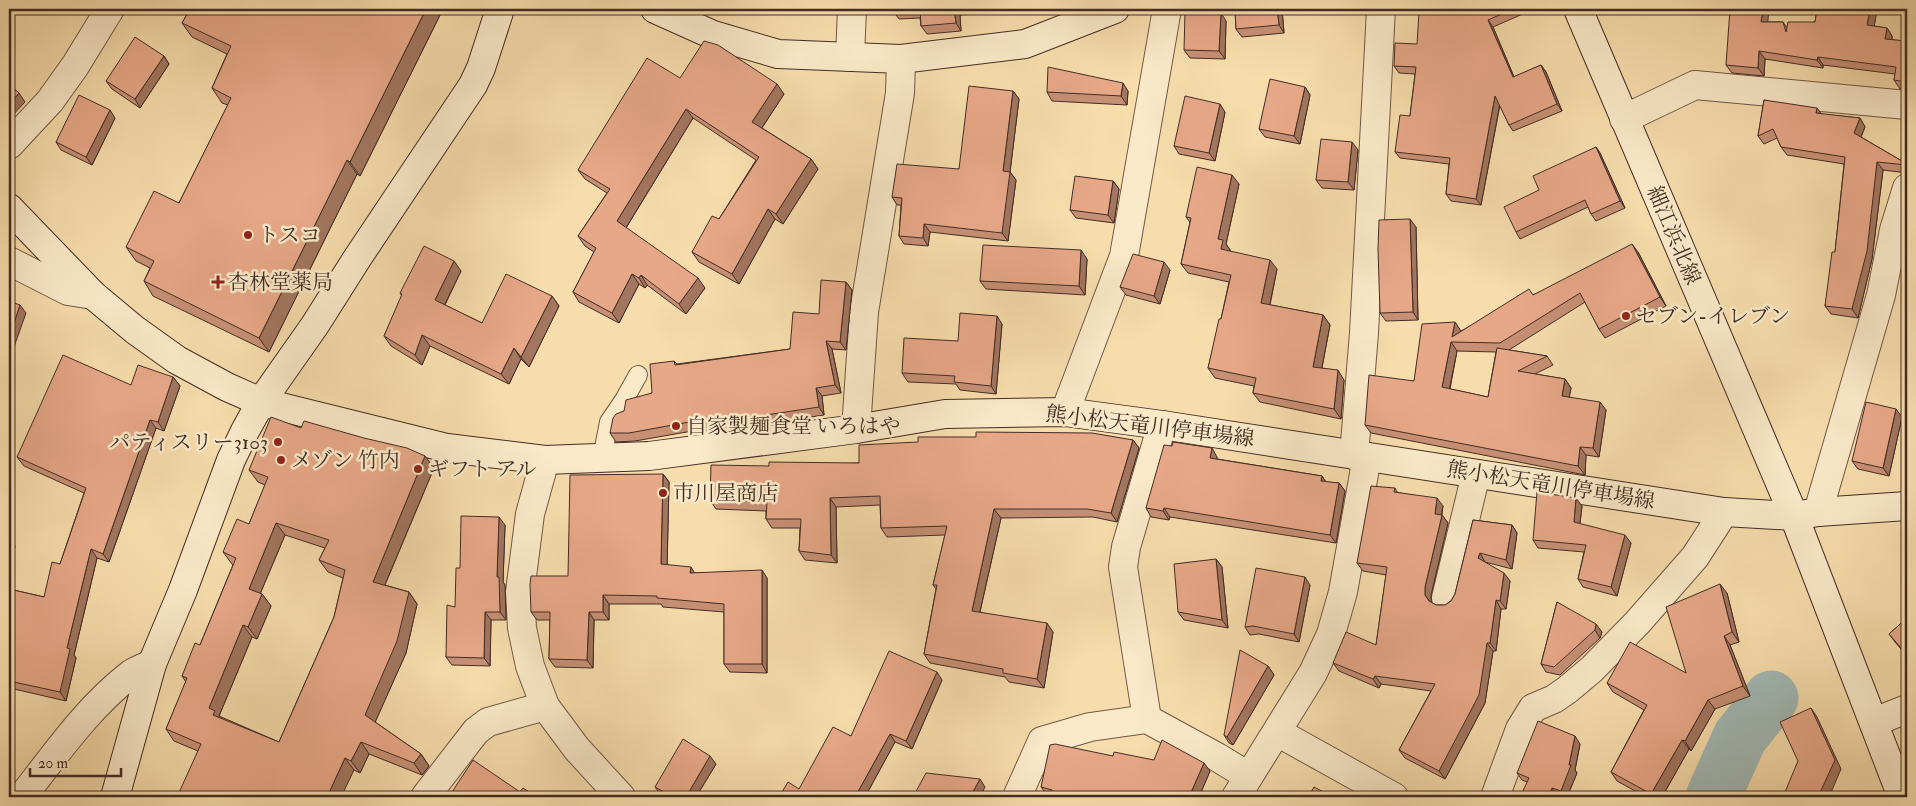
<svg xmlns="http://www.w3.org/2000/svg" width="1916" height="806" viewBox="0 0 1916 806" font-family="'IM FELL Double Pica','Noto Serif JP',serif">
	<rect width="100%" height="100%" fill="#f7ddac"/>
	<filter id="stains"><feTurbulence type="fractalNoise" baseFrequency=".004" numOctaves="4"/><feColorMatrix values="0 0 0 0 .2 0 0 0 0 .09 0 0 0 0 .02 0 0 0 .5 -.17"/></filter>
	<radialGradient id="worn" r=".72"><stop offset=".6" stop-color="#630" stop-opacity="0"/><stop offset="1" stop-color="#630" stop-opacity=".3"/></radialGradient>
	<g fill="none" stroke-linecap="round" stroke-linejoin="round">
		<polyline stroke="#a2b9b6" stroke-width="55" points="1713,797 1740,737 1771,698"/>
		<g stroke="#705846" stroke-width="20">
			<polyline id="lane" points="602,458 609,422 624,400 638,375"/>
		</g>
		<g stroke="#705846" stroke-width="30">
			<g id="street">
				<polyline points="850,57 852,9"/>
				<polyline points="1624,119 1695,85 1907,105"/>
				<polyline points="9,145 50,101 75,66 110,9"/>
				<polyline points="9,261 68,291 93,295"/>
				<polyline points="1065,412 1124,256 1167,9"/>
				<polyline points="856,429 864,312 900,93 901,59"/>
				<polyline points="1354,455 1364,333 1381,9"/>
				<polyline points="545,460 530,514 520,592 522,628 530,666 545,706 577,749 621,797"/>
				<polyline points="1818,512 1881,295 1894,230 1907,188"/>
				<polyline points="1446,598 1476,474"/>
				<polyline points="1147,719 1123,567 1126,547 1162,425"/>
				<polyline points="1874,722 1907,709"/>
				<polyline points="1277,732 1394,797"/>
				<path d="M22 797C55 755 88 707 131 674 137 670 145 667 152 664"/>
				<polyline points="425,797 476,731 488,722 545,706"/>
				<polyline points="1017,797 1042,741 1090,727 1147,719 1217,757 1248,776"/>
				<polyline points="1236,797 1313,673 1331,634 1343,592 1367,457"/>
				<polyline points="1495,797 1520,729 1533,708 1554,699 1567,690 1592,669 1637,623 1695,557 1724,512"/>
			</g>
		</g>
		<g stroke="#432c24" stroke-width="30">
			<g id="secondary">
				<polyline points="655,9 713,35 778,54 901,59 1025,44 1115,9"/>
				<polyline points="1578,9 1794,516 1902,797"/>
				<polyline points="9,208 93,295 135,330 177,360 227,387 261,402 447,448 545,460 649,456 856,429 945,414 1065,412 1162,425 1724,512 1794,516 1818,512 1907,506"/>
				<polyline points="115,797 152,664 183,590 231,460 245,431 261,402 315,325 358,257 473,85 481,68 500,9"/>
			</g>
		</g>
		<use href="#lane" stroke="#fae9c9" stroke-width="18"/>
		<use href="#street" stroke="#fae9c9" stroke-width="28"/>
		<use href="#secondary" stroke="#fae9c9" stroke-width="28"/>
	</g>
	<g fill="#c79075" stroke="#432c24" fill-rule="evenodd">
		<polygon points="190,9 440,9 442,11 360,176 357,174 269,352 153,296 144,281 150,268 136,261 126,247 179,203 228,105 222,103 212,88 227,54 192,37 182,23"/>
		<polygon points="893,9 1017,9 1017,11 960,15 961,31 927,34 921,26 920,18 899,19 893,11"/>
		<polygon points="1235,9 1282,9 1284,33 1242,37 1236,29"/>
		<polygon points="1451,9 1534,9 1493,27 1514,77 1541,65 1546,72 1562,111 1513,131 1509,125 1500,105 1481,205 1451,201 1446,194 1449,164 1400,158 1395,152 1410,116 1415,74 1399,73 1394,66 1417,44 1454,14"/>
		<polygon points="1817,9 1877,9 1874,26 1887,28 1892,36 1892,40 1907,41 1907,90 1900,89 1894,80 1895,74 1823,65 1823,68 1765,59 1764,76 1732,73 1726,65 1768,22 1783,22 1787,28 1815,22"/>
		<polygon points="1226,21 1225,59 1190,58 1184,50"/>
		<polygon points="164,56 169,64 140,108 112,89 106,81"/>
		<polygon points="680,78 784,94 762,128 811,159 818,169 783,224 775,219 739,284 699,262 692,252 719,219 756,160 693,118 626,228 705,288 686,314 647,285 645,288 639,284 619,323 579,302 573,292 594,252 585,246 578,236 607,193 585,179 578,170"/>
		<polygon points="1305,87 1310,95 1300,144 1265,137 1259,129"/>
		<polygon points="1013,91 1019,99 1010,172 1016,180 1008,241 930,232 928,246 904,244 899,236 901,205 897,205 892,197 959,169"/>
		<polygon points="1128,91 1127,105 1052,101 1047,92"/>
		<polygon points="1764,100 1821,114 1860,118 1865,127 1861,137 1907,164 1907,173 1883,170 1872,259 1858,318 1831,314 1825,306 1835,252 1844,164 1787,155 1781,147 1777,138 1764,144 1758,136"/>
		<polygon points="1225,112 1215,161 1179,154 1174,146"/>
		<polygon points="115,118 92,165 61,150 56,142"/>
		<polygon points="1596,147 1600,153 1625,208 1596,221 1591,214 1588,207 1520,239 1516,232 1539,190"/>
		<polygon points="1358,150 1354,190 1322,188 1316,180"/>
		<polygon points="1113,181 1119,189 1114,223 1076,218 1070,210"/>
		<polygon points="1239,184 1226,244 1230,250 1230,251 1277,269 1270,305 1323,315 1330,325 1322,368 1344,380 1341,419 1260,402 1253,393 1254,386 1215,378 1208,368 1221,319 1229,282 1188,273 1181,264 1190,222 1186,217"/>
		<polygon points="1416,227 1418,320 1386,321 1380,313"/>
		<path d="M1638 252 1666 306 1605 338 1599 329 1585 302 1509 350 1547 356 1553 365 1535 374 1565 379 1571 388 1569 397 1606 410 1599 457 1586 455 1585 475 1371 433 1365 425 1414 381 1461 331 1533 295ZM1457 351 1496 352 1488 397 1450 389Z"/>
		<polygon points="1087,259 1085,295 986,289 980,281"/>
		<polygon points="1170,270 1160,304 1126,295 1120,287"/>
		<polygon points="461,271 445,305 482,323 552,296 559,306 529,367 521,359 509,384 430,346 422,365 391,346 384,336 402,296 400,293"/>
		<polygon points="846,282 852,290 846,350 832,349 841,393 822,396 824,415 719,431 717,429 706,431 704,429 635,441 616,442 610,433 624,411 652,393 674,361 677,364 790,349"/>
		<polygon points="1002,324 996,394 960,390 956,384 908,382 902,373 958,341"/>
		<polygon points="173,377 180,386 164,431 156,428 109,562 97,558 74,655 76,658 66,701 14,689 12,694 9,693 9,589 44,597 60,564 84,493 24,466 17,457 131,385"/>
		<polygon points="1902,417 1889,476 1858,469 1852,461"/>
		<path d="M301 428 425 456 434 468 385 585 409 592 417 604 406 653 375 722 421 754 429 766 422 775 369 754 360 773 354 770 198 751 174 741 166 729 186 682 182 676 200 645 233 565 232 564 223 552 249 524 265 485 258 482 249 470ZM285 535 325 548 319 560 328 572 343 578 334 617 279 742 219 716 252 637 257 639 271 606 262 594H260Z"/>
		<polygon points="1133,440 1139,448 1117,522 1093,517 1001,518 980,612 1053,632 1044,688 1009,682 1005,677 930,663 924,654 936,589 933,585 945,535 887,537 881,528 880,505 836,507 837,563 805,560 799,551 800,528 772,528 766,519 766,511 716,509 710,500 769,466 859,463"/>
		<polygon points="1217,457 1217,459 1322,476 1326,482 1339,483 1345,491 1336,543 1170,517 1169,520 1151,517 1146,508"/>
		<polygon points="663,474 669,482 667,565 695,573 767,578 767,673 730,672 724,664 724,612 663,607 661,604 609,604 609,620 594,620 593,668 555,667 549,659 550,620 537,620 531,612 568,576"/>
		<polygon points="1395,488 1397,492 1443,506 1442,515 1448,523 1431,595 1431,602 1436,605 1445,605 1451,601 1455,594 1473,520 1512,525 1517,533 1512,569 1485,562 1485,563 1510,581 1506,609 1501,609 1496,651 1493,651 1485,703 1445,779 1405,758 1399,750 1431,691 1381,684 1379,688 1339,671 1333,663 1376,645 1386,575 1363,571 1357,563"/>
		<polygon points="1582,506 1580,524 1631,543 1617,596 1583,587 1578,579 1584,552 1538,548 1533,540"/>
		<polygon points="505,525 503,582 505,585 506,620 491,620 490,666 452,665 446,657 455,607"/>
		<polygon points="1216,559 1222,567 1228,628 1184,620 1178,612"/>
		<polygon points="1310,585 1299,642 1259,634 1250,635 1245,627"/>
		<polygon points="1727,593 1739,642 1730,645 1750,696 1715,709 1691,751 1689,749 1662,797 1646,797 1617,781 1611,772 1644,710 1613,692 1607,683 1686,673"/>
		<polygon points="1557,602 1602,632 1600,638 1560,675 1546,672 1541,664"/>
		<polygon points="1907,618 1907,656 1895,642 1889,634"/>
		<polygon points="1268,666 1274,675 1233,745 1229,743 1224,735"/>
		<polygon points="942,680 912,749 895,742 865,797 779,797 799,789 851,736"/>
		<polygon points="1580,744 1575,770 1577,773 1567,797 1563,797 1522,780 1517,773"/>
		<polygon points="1113,756 1210,771 1199,797 1050,797 1050,796 1047,795 1041,787"/>
		<polygon points="716,764 696,797 665,797 661,795 655,787"/>
	</g>
	<g fill="#a2765f" stroke="#432c24">
		<polygon points="426,9 440,9 442,11 360,176 350,162"/>
		<polygon points="954,9 955,9 960,15 961,31 956,23"/>
		<polygon points="1277,9 1282,9 1284,33 1279,25"/>
		<polygon points="1763,9 1769,9 1767,30 1761,22"/>
		<polygon points="1870,9 1877,9 1873,34 1867,25"/>
		<polygon points="1221,13 1226,21 1225,59 1219,51"/>
		<polygon points="1488,20 1493,27 1517,84 1513,77"/>
		<polygon points="1887,28 1892,36 1891,47 1885,39"/>
		<polygon points="1759,51 1765,59 1764,76 1758,68"/>
		<polygon points="164,56 169,64 140,108 135,99"/>
		<polygon points="1818,57 1823,65 1823,68 1817,60"/>
		<polygon points="1541,65 1546,72 1562,111 1557,104"/>
		<polygon points="1123,83 1128,91 1127,105 1121,96"/>
		<polygon points="777,84 784,94 759,132 752,122"/>
		<polygon points="1305,87 1310,95 1300,144 1294,136"/>
		<polygon points="1013,91 1019,99 1010,172 1016,180 1008,241 1002,233 1003,171"/>
		<polygon points="19,93 25,102 9,119 9,105"/>
		<polygon points="1495,96 1500,103 1481,205 1476,199"/>
		<polygon points="1220,104 1225,112 1215,161 1209,153"/>
		<polygon points="1817,108 1823,116 1816,113"/>
		<polygon points="686,109 693,118 624,231 617,221"/>
		<polygon points="110,110 115,118 92,165 86,157"/>
		<polygon points="1860,118 1865,127 1859,141 1854,133"/>
		<polygon points="1352,142 1358,150 1354,190 1348,182"/>
		<polygon points="1596,147 1600,153 1625,208 1620,201"/>
		<polygon points="811,159 818,169 783,224 776,214"/>
		<polygon points="347,160 357,174 269,352 259,338"/>
		<polygon points="1877,162 1883,170 1872,259 1858,318 1852,309"/>
		<polygon points="1232,175 1239,184 1226,244 1230,250 1228,259 1221,249 1218,239"/>
		<polygon points="1113,181 1119,189 1114,223 1108,215"/>
		<polygon points="768,209 775,219 739,284 732,274"/>
		<polygon points="1410,219 1416,227 1418,320 1413,312"/>
		<polygon points="924,224 930,232 928,246 923,238"/>
		<polygon points="1632,244 1638,252 1666,306 1660,297"/>
		<polygon points="1081,250 1087,259 1085,295 1079,286"/>
		<polygon points="1270,260 1277,269 1268,313 1261,303"/>
		<polygon points="454,261 461,271 442,310 435,300"/>
		<polygon points="1164,262 1170,270 1160,304 1154,296"/>
		<polygon points="632,274 639,284 619,323 612,313"/>
		<polygon points="641,275 647,285 645,288 639,278"/>
		<polygon points="698,278 705,288 686,314 679,304"/>
		<polygon points="846,282 852,290 846,350 840,342"/>
		<polygon points="552,296 559,306 529,367 521,357"/>
		<polygon points="20,305 26,313 10,358 9,357 9,338"/>
		<polygon points="1323,315 1330,325 1320,377 1313,367"/>
		<polygon points="997,316 1002,324 996,394 991,386"/>
		<polygon points="1455,322 1461,331 1459,342 1452,337"/>
		<polygon points="422,335 430,346 422,365 415,355"/>
		<polygon points="826,341 832,349 841,393 835,385"/>
		<polygon points="1451,342 1457,351 1448,396 1442,387"/>
		<polygon points="514,348 521,359 509,384 501,374"/>
		<polygon points="1338,370 1344,380 1341,419 1334,409"/>
		<polygon points="173,377 180,386 164,431 158,422"/>
		<polygon points="1565,379 1571,388 1568,405 1562,396"/>
		<polygon points="816,388 822,396 824,415 819,407"/>
		<polygon points="1600,402 1606,410 1599,457 1593,448"/>
		<polygon points="1896,409 1902,417 1889,476 1883,468"/>
		<polygon points="150,420 156,428 109,562 103,554"/>
		<polygon points="1133,440 1139,448 1117,522 1111,513"/>
		<polygon points="1580,447 1586,455 1585,475 1578,466"/>
		<polygon points="1212,448 1217,457 1216,466 1210,458"/>
		<polygon points="425,456 434,468 381,594 373,582"/>
		<polygon points="663,474 669,482 667,572 661,564"/>
		<polygon points="1322,476 1327,484 1321,481"/>
		<polygon points="1339,483 1345,491 1336,543 1330,535"/>
		<polygon points="830,498 836,507 837,563 831,555"/>
		<polygon points="1437,498 1443,506 1440,522 1435,514"/>
		<polygon points="1576,498 1582,506 1579,530 1574,522"/>
		<polygon points="1164,508 1170,517 1169,520 1163,511"/>
		<polygon points="994,509 1001,518 978,620 972,611"/>
		<polygon points="1442,515 1448,523 1431,595 1431,603 1435,609 1425,595 1425,587"/>
		<polygon points="499,517 505,525 503,582 505,585 506,620 500,612 497,577"/>
		<polygon points="276,523 285,535 257,601 249,589"/>
		<polygon points="1512,525 1517,533 1512,569 1506,560"/>
		<polygon points="1625,535 1631,543 1617,596 1611,587"/>
		<polygon points="9,537 15,546 9,574"/>
		<polygon points="91,549 97,558 74,655 76,658 66,701 60,692 67,648"/>
		<polygon points="1480,553 1485,562 1483,567 1478,558"/>
		<polygon points="1216,559 1222,567 1228,628 1222,620"/>
		<polygon points="691,567 696,575 690,573"/>
		<polygon points="762,570 767,578 767,673 762,664"/>
		<polygon points="1504,573 1510,581 1506,609 1500,601"/>
		<polygon points="1305,577 1310,585 1299,642 1294,634"/>
		<polygon points="1720,584 1727,593 1739,642 1732,632"/>
		<polygon points="409,592 417,604 406,653 373,727 365,715"/>
		<polygon points="262,594 271,606 257,639 248,627"/>
		<polygon points="603,595 609,604 609,620 603,612"/>
		<polygon points="1496,600 1501,609 1496,651 1490,643"/>
		<polygon points="485,612 491,620 490,666 484,658"/>
		<polygon points="589,612 594,620 593,668 587,660"/>
		<polygon points="1047,623 1053,632 1044,688 1037,679"/>
		<polygon points="1596,624 1602,632 1600,638 1595,630"/>
		<polygon points="243,625 252,637 219,716 223,723 222,727 209,708"/>
		<polygon points="1724,636 1730,645 1750,696 1743,686"/>
		<polygon points="1487,643 1493,651 1485,703 1445,779 1439,771"/>
		<polygon points="1268,666 1274,675 1233,745 1227,737"/>
		<polygon points="937,672 942,680 912,749 906,741"/>
		<polygon points="1375,676 1381,684 1379,688 1373,679"/>
		<polygon points="9,683 14,689 12,694 9,689"/>
		<polygon points="1708,700 1715,709 1691,751 1685,741"/>
		<polygon points="1811,708 1817,717 1841,769 1829,797 1818,797"/>
		<polygon points="890,734 895,742 865,797 855,797"/>
		<polygon points="1575,736 1580,744 1575,770 1577,773 1567,797 1565,797 1561,791 1569,765"/>
		<polygon points="1682,740 1689,749 1662,797 1653,797 1651,794"/>
		<polygon points="361,742 369,754 360,773 351,761"/>
		<polygon points="421,754 429,766 422,775 414,763"/>
		<polygon points="710,756 716,764 696,797 686,797"/>
		<polygon points="345,758 354,770 341,797 327,797"/>
		<polygon points="1204,763 1210,771 1199,797 1189,797"/>
		<polygon points="980,779 985,787 980,797 970,797"/>
		<polygon points="1552,788 1557,795 1556,797 1548,797"/>
	</g>
	<g fill="#e7a888" stroke="#432c24" fill-rule="evenodd">
		<polygon points="190,9 426,9 350,162 347,160 259,338 144,281 154,261 126,247 154,191 179,203 231,98 212,88 231,46 182,23"/>
		<polygon points="893,9 954,9 956,23 921,26 920,9 893,11"/>
		<polygon points="1235,9 1277,9 1279,25 1236,29"/>
		<polygon points="1451,9 1513,9 1488,20 1513,77 1541,65 1557,104 1509,125 1495,96 1476,199 1446,194 1450,158 1395,152 1400,115 1410,116 1416,67 1394,66 1395,43 1417,44 1419,12 1454,14"/>
		<polygon points="1730,9 1763,9 1761,22 1783,22 1786,32 1788,22 1815,22 1817,9 1870,9 1867,25 1887,28 1885,39 1907,41 1907,82 1894,80 1896,67 1818,57 1817,60 1759,51 1758,68 1726,65"/>
		<polygon points="1185,12 1221,13 1219,51 1184,50"/>
		<polygon points="135,37 164,56 135,99 106,81"/>
		<polygon points="704,41 718,45 777,84 752,122 811,159 776,214 768,209 732,274 692,252 712,216 719,219 759,157 686,109 617,221 698,278 679,304 641,275 639,278 632,274 612,313 573,292 596,248 578,236 610,189 578,170 647,58 680,78"/>
		<polygon points="1048,67 1123,83 1121,96 1047,92"/>
		<polygon points="1270,79 1305,87 1294,136 1259,129"/>
		<polygon points="9,84 19,93 9,105"/>
		<polygon points="969,86 1013,91 1003,171 1010,172 1002,233 924,224 923,238 899,236 902,198 892,197 897,164 959,169"/>
		<polygon points="79,95 110,110 86,157 56,142"/>
		<polygon points="1185,96 1220,104 1209,153 1174,146"/>
		<polygon points="1764,100 1817,108 1816,113 1860,118 1854,133 1907,164 1907,165 1877,162 1867,251 1852,309 1825,306 1832,252 1835,252 1845,157 1781,147 1773,129 1758,136"/>
		<polygon points="1321,139 1352,142 1348,182 1316,180"/>
		<polygon points="1596,147 1620,201 1591,214 1585,200 1516,232 1504,207 1539,190 1533,176"/>
		<polygon points="1197,167 1232,175 1218,239 1223,240 1221,249 1270,260 1261,303 1323,315 1313,367 1338,370 1334,409 1253,393 1256,378 1208,368 1219,319 1221,319 1231,275 1181,264 1191,218 1186,217"/>
		<polygon points="1075,176 1113,181 1108,215 1070,210"/>
		<polygon points="1410,219 1413,312 1380,313 1378,249 1379,220"/>
		<polygon points="1632,244 1660,297 1599,329 1580,293 1500,343 1451,342 1442,387 1488,397 1497,348 1547,356 1518,371 1565,379 1562,396 1600,402 1593,448 1580,447 1578,466 1365,425 1369,375 1414,381 1422,324 1455,322 1452,337 1529,289 1533,295"/>
		<polygon points="983,245 1081,250 1079,286 980,281"/>
		<polygon points="424,246 454,261 435,300 482,323 506,274 552,296 521,357 514,348 501,374 422,335 415,355 384,336 402,294 400,293"/>
		<polygon points="1133,254 1164,262 1154,296 1120,287"/>
		<polygon points="821,280 846,282 840,342 826,341 835,385 816,388 819,407 713,423 714,420 700,422 700,420 629,433 610,433 613,418 616,414 624,411 626,400 652,393 650,364 674,361 675,365 790,349 793,312 819,314"/>
		<polygon points="9,301 20,305 9,338"/>
		<polygon points="960,313 997,316 991,386 954,382 955,376 902,373 904,338 958,341"/>
		<polygon points="63,355 131,385 138,365 173,377 158,422 150,420 103,554 91,549 67,648 70,649 60,692 9,681 9,589 44,597 52,562 60,564 86,488 17,457"/>
		<polygon points="1866,402 1896,409 1883,468 1852,461"/>
		<path d="M271 417 301 428 304 421 364 438 407 448 425 456 373 582 409 592 397 641 365 715 421 754 414 763 361 742 351 761 345 758 327 797H177L201 744 166 729 187 678 182 676 195 643 200 645 236 558 223 552 237 519 249 524 268 477 249 470ZM276 523 329 540 319 560 345 570 334 617 279 742 213 715 215 711 209 708 243 625 248 627 262 594 249 589Z"/>
		<polygon points="976,432 1092,433 1133,440 1111,513 1087,509 994,509 972,611 1047,623 1037,679 1003,673 1003,669 924,654 937,585 933,585 947,526 881,528 880,496 830,498 831,555 799,551 801,519 766,519 767,502 710,500 711,465 769,466 769,462 859,463 859,445 918,442 918,437 976,437"/>
		<polygon points="1173,442 1212,448 1210,458 1322,476 1321,481 1339,483 1330,535 1164,508 1163,511 1146,508 1164,445 1172,446"/>
		<polygon points="663,474 661,564 691,567 690,573 762,570 762,664 724,664 724,604 657,598 657,596 603,595 603,612 589,612 587,660 549,659 550,612 531,612 530,584 531,576 568,576 570,475"/>
		<polygon points="1371,486 1395,488 1394,492 1437,498 1435,514 1442,515 1425,587 1425,595 1429,601 1436,605 1445,605 1451,601 1455,594 1473,520 1512,525 1506,560 1480,553 1478,558 1504,573 1500,601 1496,600 1490,643 1487,643 1479,695 1439,771 1399,750 1435,684 1375,676 1373,679 1333,663 1346,632 1376,645 1387,567 1357,563"/>
		<polygon points="1537,492 1576,498 1574,522 1625,535 1611,587 1578,579 1586,545 1533,540"/>
		<polygon points="461,516 499,517 497,577 499,577 500,612 485,612 484,658 446,657 447,605 455,607 456,568 460,568"/>
		<polygon points="1216,559 1222,620 1178,612 1174,564"/>
		<polygon points="1256,568 1305,577 1294,634 1253,626 1245,627"/>
		<polygon points="1720,584 1732,632 1724,636 1743,686 1708,700 1685,741 1682,740 1651,794 1611,772 1647,705 1607,683 1630,642 1686,673 1666,607"/>
		<polygon points="1557,602 1596,624 1595,630 1554,667 1541,664"/>
		<polygon points="1907,618 1907,655 1889,634"/>
		<polygon points="1240,650 1268,666 1227,737 1224,735"/>
		<polygon points="889,651 937,672 906,741 890,734 855,797 779,797 788,782 799,789 833,727 851,736"/>
		<polygon points="1811,708 1835,760 1818,797 1783,797 1798,761 1780,722"/>
		<polygon points="1538,721 1575,736 1569,765 1571,765 1561,791 1552,788 1548,797 1520,797 1529,778 1517,773"/>
		<polygon points="683,739 710,756 686,797 673,797 655,787"/>
		<polygon points="1162,740 1204,763 1189,797 1050,797 1052,790 1041,787 1050,745 1055,744 1113,756 1114,752 1154,760"/>
		<polygon points="473,760 520,792 523,788 537,797 459,797 452,792"/>
		<polygon points="926,773 980,779 970,797 913,797"/>
		<polygon points="1314,787 1333,797 1308,797"/>
	</g>
	<g fill="#8f2418" stroke="#fae9c9" stroke-width="2">
		<circle cx="248" cy="235" r="5"/>
		<path d="M215.5 274.5h5v5h5v5h-5v5h-5v-5h-5v-5h5z"/>
		<circle cx="1626" cy="316" r="5"/>
		<circle cx="676" cy="426" r="5"/>
		<circle cx="278" cy="442" r="5"/>
		<circle cx="281" cy="460" r="5"/>
		<circle cx="418" cy="469" r="5"/>
		<circle cx="663" cy="493" r="5"/>
	</g>
	<g text-anchor="middle" stroke-width="5" stroke-linejoin="round" paint-order="stroke">
		<g font-size="21" fill="#432c24" stroke="#fae9c9" text-anchor="start">
			<text x="258" y="242">トスコ</text>
			<text x="228" y="289">杏林堂薬局</text>
			<text x="1636" y="323">セブン-イレブン</text>
			<text x="686" y="433">自家製麺食堂 いろはや</text>
			<text x="268" y="449" text-anchor="end">パティスリー3103</text>
			<text x="291" y="467">メゾン 竹内</text>
			<text x="428" y="476">ギフト アル</text>
			<text x="673" y="500">市川屋商店</text>
		</g>
		<g font-size="21" fill="#432c24" stroke="#fae9c9">
			<text transform="translate(1674 235) rotate(67)" y="7">細江浜北線</text>
			<text transform="translate(1150 426) rotate(7)" y="7">熊小松天竜川停車場線</text>
			<text transform="translate(1551 485) rotate(9)" y="7">熊小松天竜川停車場線</text>
		</g>
	</g>
	<rect width="1916" height="806" fill="none" stroke="#f7ddac" stroke-width="30"/>
	<rect x="10" y="10" width="1896" height="786" fill="none" stroke="#432c24" stroke-width="2.5"/>
	<rect x="15" y="15" width="1886" height="776" fill="none" stroke="#432c24"/>
	<path d="M30 768v8h91v-8" fill="none" stroke="#432c24" stroke-width="2.5"/>
	<text x="38" y="768" font-size="15" fill="#432c24" stroke="#fae9c9" stroke-width="4" paint-order="stroke">20 m</text>
	<rect width="100%" height="100%" filter="url(#stains)"/>
	<rect width="100%" height="100%" fill="url(#worn)"/>
</svg>
